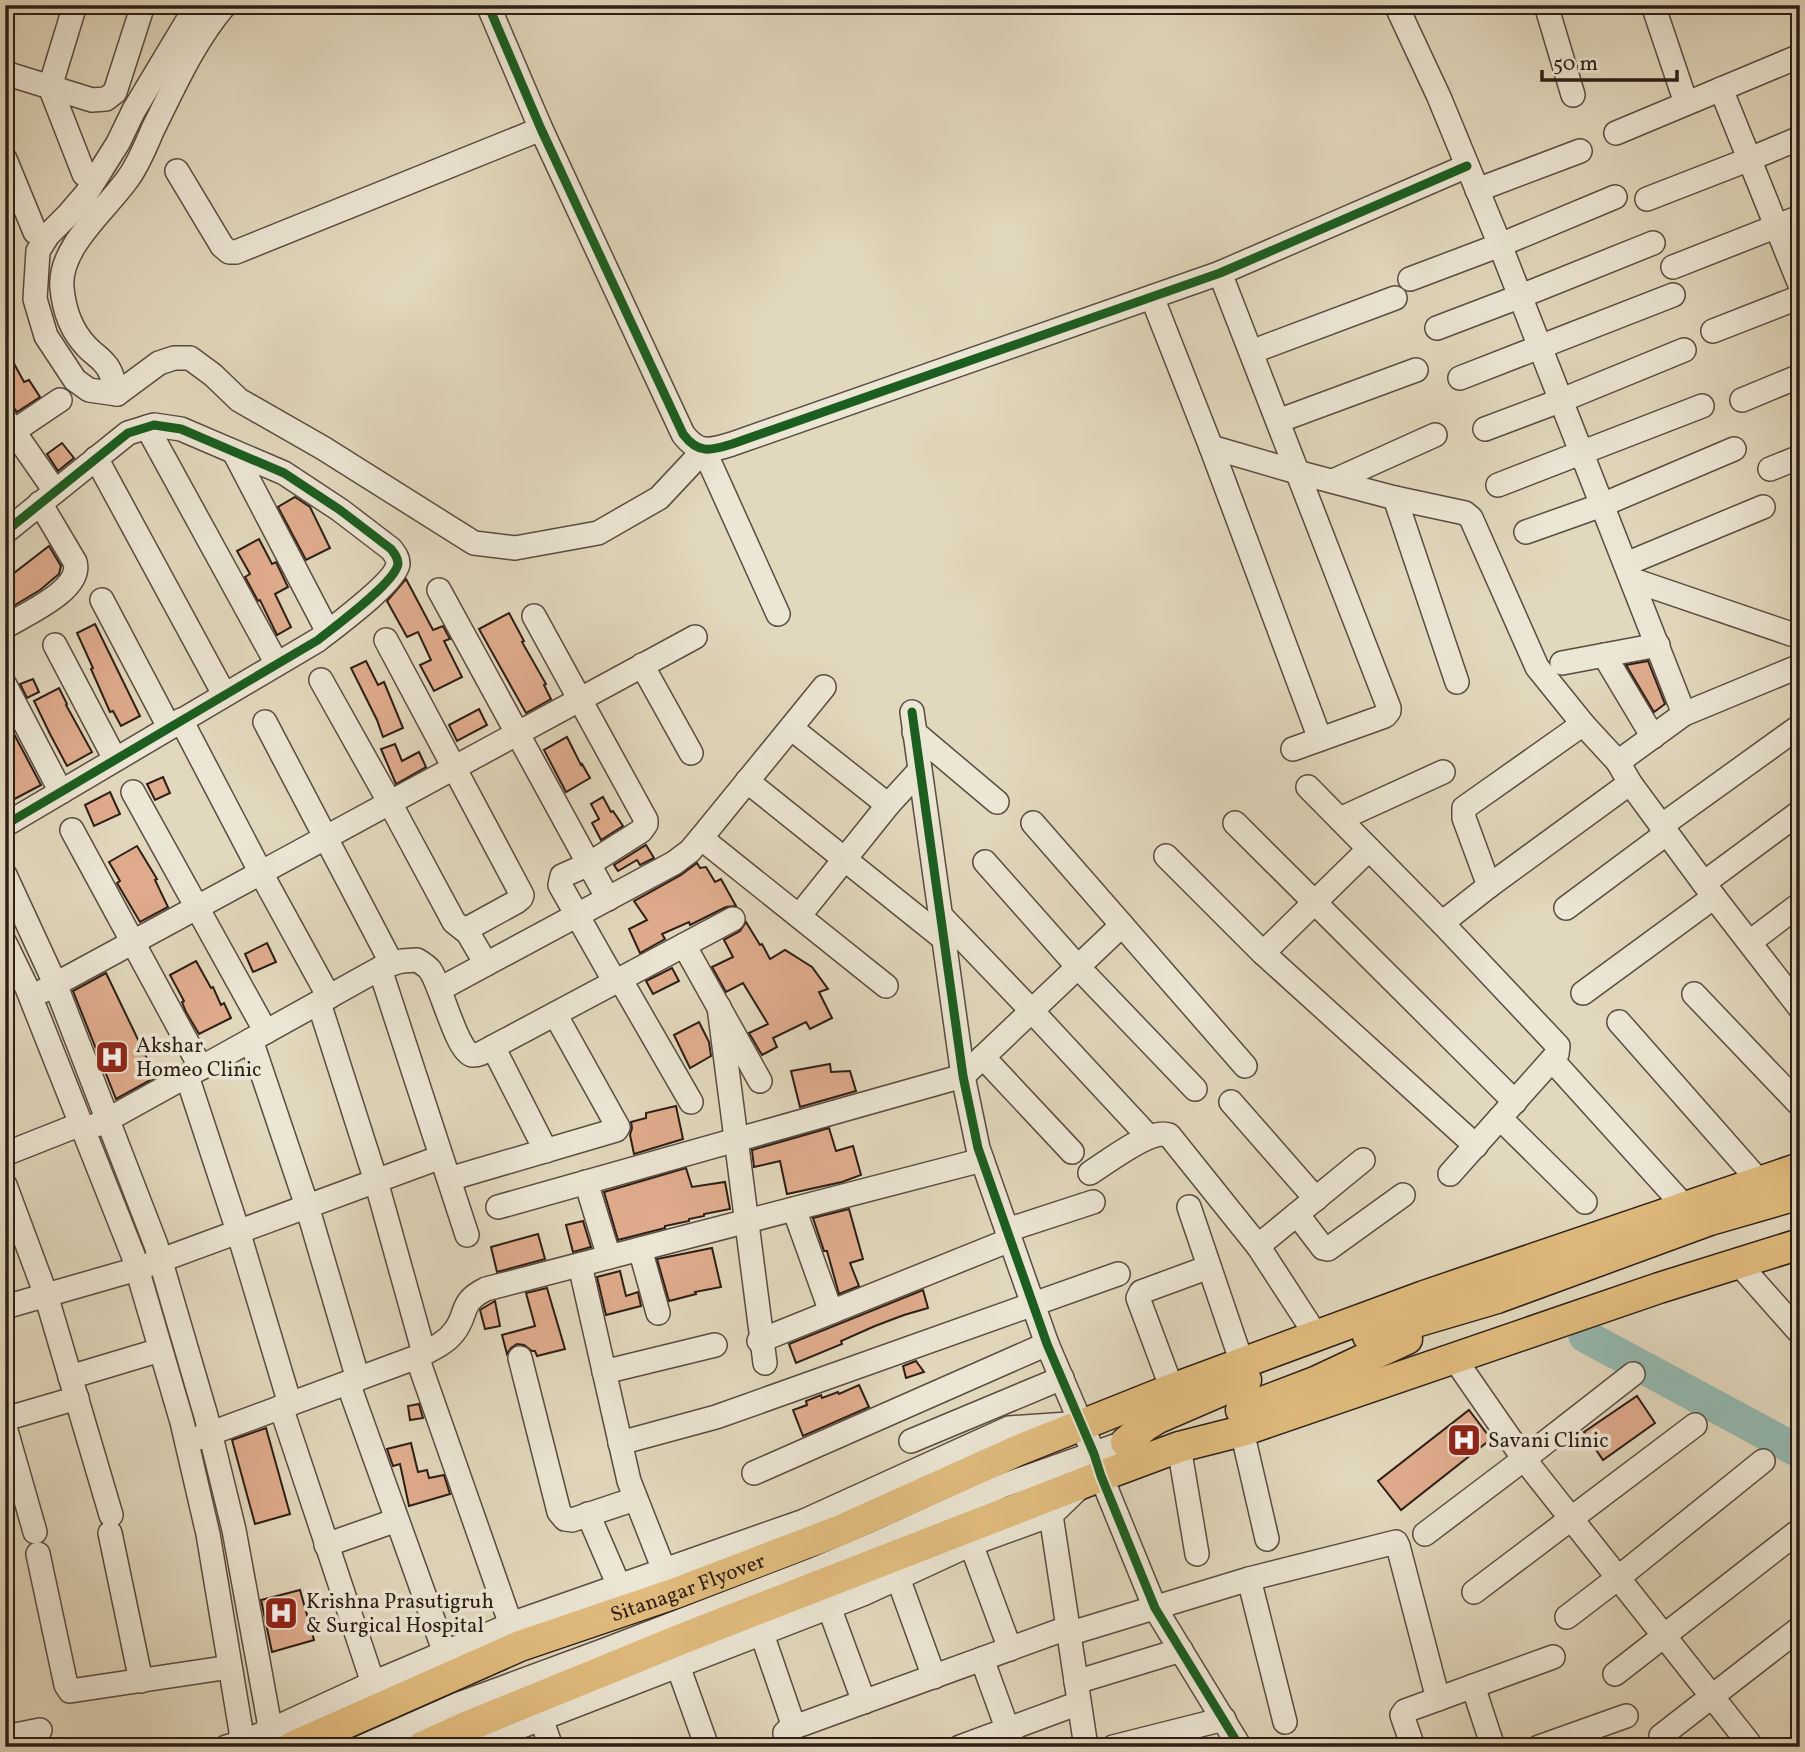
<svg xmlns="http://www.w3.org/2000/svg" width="1805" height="1752" viewBox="0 0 1805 1752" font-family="Vollkorn,serif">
	<rect width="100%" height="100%" fill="#e2d8bd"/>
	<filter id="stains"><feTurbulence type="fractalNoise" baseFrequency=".00286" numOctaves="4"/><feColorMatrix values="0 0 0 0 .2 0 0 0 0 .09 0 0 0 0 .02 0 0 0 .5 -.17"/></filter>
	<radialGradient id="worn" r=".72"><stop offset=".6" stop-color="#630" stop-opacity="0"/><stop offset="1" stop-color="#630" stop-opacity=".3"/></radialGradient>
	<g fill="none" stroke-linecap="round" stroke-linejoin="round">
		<polyline stroke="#95bab1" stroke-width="33" points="1585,1336 1800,1452"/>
	</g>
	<g fill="#e0ac8d" stroke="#2d1e16" stroke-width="2">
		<polygon points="5,347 24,382 29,380 40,397 17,412 5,396"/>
		<polygon points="62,443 74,458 58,471 47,454"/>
		<polygon points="295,497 310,507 330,548 306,560 278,507"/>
		<polygon points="259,539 272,564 276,562 288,587 275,594 291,627 277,635 260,600 258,601 245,577 250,574 237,551"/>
		<polygon points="49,546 61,566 59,574 40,590 5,611 5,580"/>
		<polygon points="406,579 433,630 443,626 450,639 444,641 462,677 434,691 420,665 431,660 418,632 407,637 387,601"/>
		<polygon points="509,613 524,641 522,642 546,684 544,685 551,699 526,713 479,629"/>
		<polygon points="95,624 140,716 121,726 113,711 110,712 91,669 93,668 77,633"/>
		<polygon points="366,661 378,685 384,682 403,728 383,737 377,720 351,668"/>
		<polygon points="1648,661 1665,704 1654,712 1626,665"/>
		<polygon points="33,679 39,692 27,698 20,684"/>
		<polygon points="59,688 67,704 66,705 92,752 67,766 50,734 34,701"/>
		<polygon points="479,709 487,725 457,741 449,725"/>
		<polygon points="5,717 41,785 5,804"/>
		<polygon points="567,737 581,765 582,764 590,778 566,792 544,750"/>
		<polygon points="395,744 402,761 419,752 426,767 396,784 381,749"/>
		<polygon points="163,777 170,793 155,800 147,784"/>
		<polygon points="110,792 120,814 94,826 85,805"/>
		<polygon points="603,797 611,812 613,811 623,826 601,840 592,823 599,819 591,804"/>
		<polygon points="646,845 654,858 640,865 637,860 618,871 614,865"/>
		<polygon points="137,846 157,879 155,880 168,907 140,922 117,883 120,881 109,862"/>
		<polygon points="697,863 700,868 706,867 715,882 721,879 736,906 726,907 690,925 689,922 662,934 665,939 640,953 629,929 647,920 634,901 681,875"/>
		<polygon points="746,922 760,945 762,944 770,959 785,950 812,967 828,989 819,992 832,1018 810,1029 806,1022 773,1038 777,1047 762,1055 749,1033 768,1024 743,983 726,992 712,967 733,957 724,940 740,931"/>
		<polygon points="267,943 276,962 253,972 245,954"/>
		<polygon points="196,961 211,988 213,987 221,1005 224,1003 231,1018 199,1034 186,1012 182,1002 184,1001 170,975"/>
		<polygon points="672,968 679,981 653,994 646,981"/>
		<polygon points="106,973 156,1077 116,1099 73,991"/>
		<polygon points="699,1022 709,1042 711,1056 690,1068 674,1035"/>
		<polygon points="830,1064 831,1072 850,1071 856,1091 800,1107 791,1071"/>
		<polygon points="676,1106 683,1139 634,1154 630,1135 632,1128 631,1122 646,1118 646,1113"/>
		<polygon points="829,1128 836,1151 853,1146 861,1175 842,1182 787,1194 780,1161 754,1167 752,1150"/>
		<polygon points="686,1168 692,1187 725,1182 730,1209 704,1214 704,1216 689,1219 689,1221 665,1226 665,1228 618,1240 604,1192"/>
		<polygon points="849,1209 863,1259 850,1263 859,1286 839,1294 827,1251 824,1251 813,1218"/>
		<polygon points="583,1221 591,1247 573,1252 566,1225"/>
		<polygon points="538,1234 545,1259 497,1272 491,1247"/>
		<polygon points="712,1248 721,1287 695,1292 696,1294 669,1301 657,1259"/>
		<polygon points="620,1271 626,1296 638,1292 641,1306 606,1315 597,1277"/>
		<polygon points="547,1288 565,1349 537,1356 535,1351 532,1351 524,1345 517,1344 511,1348 507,1354 502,1335 535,1326 526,1293"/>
		<polygon points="923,1290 928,1308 904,1315 875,1326 841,1341 842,1344 796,1363 789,1344"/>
		<polygon points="495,1301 500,1326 485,1329 480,1310"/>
		<polygon points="916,1361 924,1372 906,1378 903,1366"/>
		<polygon points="859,1385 869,1407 803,1436 793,1410 807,1405 806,1401 821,1395 822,1398 838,1392 839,1394"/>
		<polygon points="1637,1396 1655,1423 1603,1460 1584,1432"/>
		<polygon points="419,1404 423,1418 410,1420 408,1406"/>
		<polygon points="1469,1410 1491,1439 1401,1510 1378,1481"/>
		<polygon points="266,1428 290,1514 255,1524 232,1440"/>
		<polygon points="411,1443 418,1472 427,1470 429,1478 444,1475 450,1494 409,1506 400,1464 393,1466 387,1449"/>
		<polygon points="300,1590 314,1640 272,1652 261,1600"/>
	</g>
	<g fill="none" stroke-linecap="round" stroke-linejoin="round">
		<g stroke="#5a4c40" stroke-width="26">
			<g id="minor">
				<polyline points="75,5 50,87 84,174"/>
				<polyline points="197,5 134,110 118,143 86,194 67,216 48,235 38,251 35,299 46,336 75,380 89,390 117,394 159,363 174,358 190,358 213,375 239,400 323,448 474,543 515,548 598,533 659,498 704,450 778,614"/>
				<path d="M488 5 541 129 683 434C698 454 710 451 732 444L1220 273 1467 166"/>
				<polyline points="1396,5 1439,97 1500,245 1684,714"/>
				<polyline points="1546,5 1573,95"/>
				<polyline points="1653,5 1686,103"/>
				<polyline points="5,7 6,5"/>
				<polyline points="5,73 92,100 106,99 115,92 143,5"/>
				<polyline points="1721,89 1800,285"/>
				<polyline points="1616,133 1800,56"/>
				<polyline points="5,159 35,232"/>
				<polyline points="177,171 222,246 229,252 236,252 541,129"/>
				<polyline points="1477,190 1580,151"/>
				<polyline points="1647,199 1750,159 1800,138"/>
				<polyline points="1673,267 1800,217"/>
				<polyline points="1220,273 1389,708 1389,711 1385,716 1293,749"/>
				<polyline points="1410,279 1500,245 1615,197"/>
				<polyline points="1152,297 1211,447 1320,739"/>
				<polyline points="1437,328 1521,296 1653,243"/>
				<polyline points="1713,331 1800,297"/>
				<polyline points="1251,352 1395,298"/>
				<polyline points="1460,378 1673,295"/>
				<path d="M117 394C114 384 112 371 105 364 100 357 92 353 86 346 71 330 64 310 62 288 58 247 108 208 129 177 139 163 146 145 153 129 174 87 194 41 225 5"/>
				<polyline points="1742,400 1800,376"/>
				<polyline points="5,419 55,491"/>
				<polyline points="1278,421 1416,370"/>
				<polyline points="147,427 277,664"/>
				<polyline points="1485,429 1562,400 1684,350"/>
				<polyline points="14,431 60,400"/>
				<polyline points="1211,447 1297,472 1395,498 1465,513 1471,518 1537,667 1583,724 1618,762"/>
				<polyline points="234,452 328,632"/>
				<polyline points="96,458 224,694"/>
				<polyline points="1770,469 1800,457"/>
				<polyline points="1333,481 1435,435"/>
				<polyline points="1498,485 1702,406"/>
				<polyline points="1395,498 1457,682"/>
				<path d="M5 532 128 433 154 425 181 429 284 473 340 510 391 549C395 554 398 558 398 564 395 583 334 627 318 640L5 825"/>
				<polyline points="1526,532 1602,505 1734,449"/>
				<polyline points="1626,564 1763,507"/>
				<polyline points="1633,580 1800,637"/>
				<polyline points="439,590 608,899"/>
				<polyline points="102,600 169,727"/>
				<polyline points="534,616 646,820 646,824 641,831 589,864 562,876 560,885 615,982"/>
				<path d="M5 627C25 614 83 590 75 562L40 503"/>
				<polyline points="386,640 522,895 521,898 516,902 465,930"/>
				<polyline points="55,645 115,759"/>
				<polyline points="1604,655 1653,737"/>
				<polyline points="1562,663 1658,645"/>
				<polyline points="642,665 691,753"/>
				<polyline points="1800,666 1684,714 1618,762 1630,783 1714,897 1800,1008"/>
				<polyline points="321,680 390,803 454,922 468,933 486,964"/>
				<polyline points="5,685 61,792"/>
				<polyline points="912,712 963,1076 978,1148 1047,1344 1094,1454 1101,1476 1155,1608 1240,1747"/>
				<polyline points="181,720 261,873 329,997"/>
				<polyline points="265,722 392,964"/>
				<polyline points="791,728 888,805"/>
				<polyline points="914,732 997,802"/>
				<polyline points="747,781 943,938"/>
				<polyline points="1308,787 1442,923 1558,1046 1557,1054 1450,1174"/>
				<polyline points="133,792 266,1032"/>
				<polyline points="1340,819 1443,772"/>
				<polyline points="1033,823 1245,1066"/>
				<polyline points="1235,823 1515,1102"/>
				<polyline points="1661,826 1800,726"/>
				<polyline points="72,830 201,1068"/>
				<polyline points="701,838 886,986"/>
				<polyline points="1166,856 1263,953 1476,1146"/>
				<polyline points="985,862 1078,967 1195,1089"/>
				<polyline points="5,875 54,981 156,1245 206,1416 234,1530 269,1721 267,1742"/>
				<polyline points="1704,883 1800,812"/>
				<polyline points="1489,886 1464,818 1464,808 1583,724"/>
				<polyline points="1566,908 1667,833"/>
				<polyline points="940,915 1032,1011 1148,1136"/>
				<polyline points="799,916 888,805 920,770"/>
				<polyline points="1442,923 1489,886 1630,783"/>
				<polyline points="1750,942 1800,904"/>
				<polyline points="5,943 27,988 133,1255 182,1422 208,1534 241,1731 240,1747"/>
				<polyline points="684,945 760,1081"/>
				<polyline points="1263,953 1369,849"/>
				<polyline points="380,969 467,1235"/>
				<polyline points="620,979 691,1102"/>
				<polyline points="440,989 674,863 690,851 701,838 824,687"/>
				<polyline points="43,991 695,637"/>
				<polyline points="1583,993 1714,897"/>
				<polyline points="1694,994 1800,1105"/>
				<polyline points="319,1003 376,1181 424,1353"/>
				<polyline points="719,1007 765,1363"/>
				<polyline points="1619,1022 1760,1182"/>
				<polyline points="251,1040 307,1206 358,1379"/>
				<polyline points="493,1047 546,1151"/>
				<polyline points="983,1057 1072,1152"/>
				<polyline points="1552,1060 1685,1207"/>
				<polyline points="187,1076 238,1231 290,1404"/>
				<polyline points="1231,1102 1316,1199"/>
				<polyline points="1500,1118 1585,1202"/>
				<path d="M96 1125 109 1119 386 965 402 961 417 960C422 963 427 966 430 970 441 985 457 1052 472 1055 479 1056 487 1050 493 1047L733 919"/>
				<polyline points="5,1154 81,1124"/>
				<path d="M1090 1173C1108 1162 1150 1128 1169 1135L1258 1246 1316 1335"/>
				<polyline points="449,1179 616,1130 618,1127 555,1014"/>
				<polyline points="586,1182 609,1257"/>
				<polyline points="5,1185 46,1295 111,1515"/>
				<polyline points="498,1207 963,1076 1122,925"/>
				<polyline points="1189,1207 1242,1363"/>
				<polyline points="794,1209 831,1312"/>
				<polyline points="1297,1214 1323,1248 1328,1249 1403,1195"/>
				<polyline points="1007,1230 1093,1202"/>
				<polyline points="1258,1246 1363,1160"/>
				<polyline points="640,1249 658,1313"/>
				<polyline points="1738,1263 1800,1333"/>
				<polyline points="580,1265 629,1481 664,1570"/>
				<polyline points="5,1307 137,1269 441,1157"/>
				<polyline points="759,1341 1010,1240"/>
				<polyline points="417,1357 511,1625"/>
				<polyline points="520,1358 559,1512 565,1519 572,1520 635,1499"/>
				<polyline points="1454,1358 1524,1459 1752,1747"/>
				<polyline points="604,1372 715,1345"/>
				<polyline points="70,1377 160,1350"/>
				<polyline points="348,1383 445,1653"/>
				<polyline points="1172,1389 1138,1298 1141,1292 1209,1267"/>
				<polyline points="281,1407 373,1683"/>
				<polyline points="5,1419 77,1398"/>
				<polyline points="5,1427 35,1532"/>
				<polyline points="1242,1431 1267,1539"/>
				<polyline points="911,1441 1062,1378"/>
				<path d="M187 1442 417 1357C430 1350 445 1344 454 1332 469 1313 458 1303 486 1289L982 1160"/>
				<polyline points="620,1443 716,1417 1118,1274"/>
				<polyline points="1179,1447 1197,1554"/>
				<polyline points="754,1473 1047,1344"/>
				<polyline points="588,1514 619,1586"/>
				<polyline points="1051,1515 1086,1747"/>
				<polyline points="110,1533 141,1681"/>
				<polyline points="1425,1534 1524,1459 1633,1374"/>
				<polyline points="971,1544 1010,1649"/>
				<polyline points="326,1545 397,1520"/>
				<polyline points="38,1554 66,1685 70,1691 230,1667"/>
				<polyline points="898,1578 934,1677"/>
				<polyline points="1249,1579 1285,1722"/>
				<polyline points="1474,1592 1695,1425"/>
				<polyline points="829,1607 864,1702"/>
				<polyline points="1567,1617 1618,1578 1763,1461"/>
				<polyline points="762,1634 794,1727"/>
				<polyline points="1068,1634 1249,1579 1396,1542 1398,1546 1438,1699"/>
				<polyline points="982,1659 1014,1747"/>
				<polyline points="678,1666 707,1747"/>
				<polyline points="1615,1674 1800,1530"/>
				<polyline points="1076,1682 1181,1650"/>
				<polyline points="1473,1686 1493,1747"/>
				<polyline points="541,1718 551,1747"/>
				<polyline points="1661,1736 1800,1628"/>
				<polyline points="5,1737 40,1730"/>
				<polyline points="226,1747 240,1743 269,1731 373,1683 522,1620 804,1521 1009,1428 1068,1424"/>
				<polyline points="362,1747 459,1704 605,1650 813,1570 879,1542 1002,1486 1126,1442"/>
				<polyline points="468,1747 863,1594 971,1544 1051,1515 1079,1488"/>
				<polyline points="789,1747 785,1733 789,1729 1067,1628"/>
				<polyline points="960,1747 1079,1703"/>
				<polyline points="1113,1747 1224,1719"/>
				<polyline points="1413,1747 1403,1718 1402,1715 1405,1711 1553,1657"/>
				<polyline points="1539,1747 1626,1716"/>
			</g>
		</g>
		<g stroke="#2d1e16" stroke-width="33">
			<g id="major">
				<polyline points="1368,1336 1497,1298 1710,1220 1800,1194"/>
				<polyline points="1241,1410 1315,1382 1407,1339"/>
				<polyline points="1126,1442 1145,1426 1158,1418 1246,1380"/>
				<path id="s1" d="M292 1747 520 1646 676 1593 841 1530 1019 1450 1172 1389 1424 1296 1800 1168"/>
				<polyline points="422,1747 466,1727 689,1636 1101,1476 1179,1447 1242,1431 1659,1288 1800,1244"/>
			</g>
		</g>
		<use href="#minor" stroke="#ece6d4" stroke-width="23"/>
		<use href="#major" stroke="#e1bc7e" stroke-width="30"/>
		<g stroke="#ece6d4" stroke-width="13">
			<g id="cycleway">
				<path d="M488 5 541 129 683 434C698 454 710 451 732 444L1220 273 1467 166"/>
				<path d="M5 532 128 433 154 425 181 429 284 473 340 510 391 549C395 554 398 558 398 564 395 583 334 627 318 640L5 825"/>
				<polyline points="912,712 963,1076 978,1148 1047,1344 1094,1454 1101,1476 1155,1608 1240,1747"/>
			</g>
		</g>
		<use href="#cycleway" stroke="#1b5e20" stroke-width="9"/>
	</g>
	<defs>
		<g id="hospital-square" transform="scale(1.75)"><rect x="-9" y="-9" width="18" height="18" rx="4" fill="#8f2418" stroke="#ece6d4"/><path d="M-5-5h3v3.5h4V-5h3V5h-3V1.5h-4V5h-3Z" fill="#fff"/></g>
	</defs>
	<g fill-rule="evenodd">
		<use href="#hospital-square" x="112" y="1057"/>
		<use href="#hospital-square" x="1464" y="1440"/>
		<use href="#hospital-square" x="281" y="1613"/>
	</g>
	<g text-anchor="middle" stroke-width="7" stroke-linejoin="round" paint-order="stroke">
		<g font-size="21" fill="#2d1e16" stroke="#ece6d4" text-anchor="start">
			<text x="136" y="1052">Akshar<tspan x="136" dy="24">Homeo Clinic</tspan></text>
			<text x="1488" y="1447">Savani Clinic</text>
			<text x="306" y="1608">Krishna Prasutigruh<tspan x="306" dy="24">&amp; Surgical Hospital</tspan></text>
		</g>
		<g font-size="21" fill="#2d1e16" stroke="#ece6d4">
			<text dy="7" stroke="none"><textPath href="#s1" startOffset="427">Sitanagar Flyover</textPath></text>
		</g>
	</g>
	<rect width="1805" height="1752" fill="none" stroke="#e2d8bd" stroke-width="28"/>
	<rect x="7" y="7" width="1791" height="1738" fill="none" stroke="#2d1e16" stroke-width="3.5"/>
	<rect x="14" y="14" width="1777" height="1724" fill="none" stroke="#2d1e16" stroke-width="2"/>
	<path d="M1542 70v10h135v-10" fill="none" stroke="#2d1e16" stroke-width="3.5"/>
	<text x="1553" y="70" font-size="21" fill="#2d1e16" stroke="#ece6d4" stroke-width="5" paint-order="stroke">50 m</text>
	<rect width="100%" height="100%" filter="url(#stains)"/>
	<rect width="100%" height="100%" fill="url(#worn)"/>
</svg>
